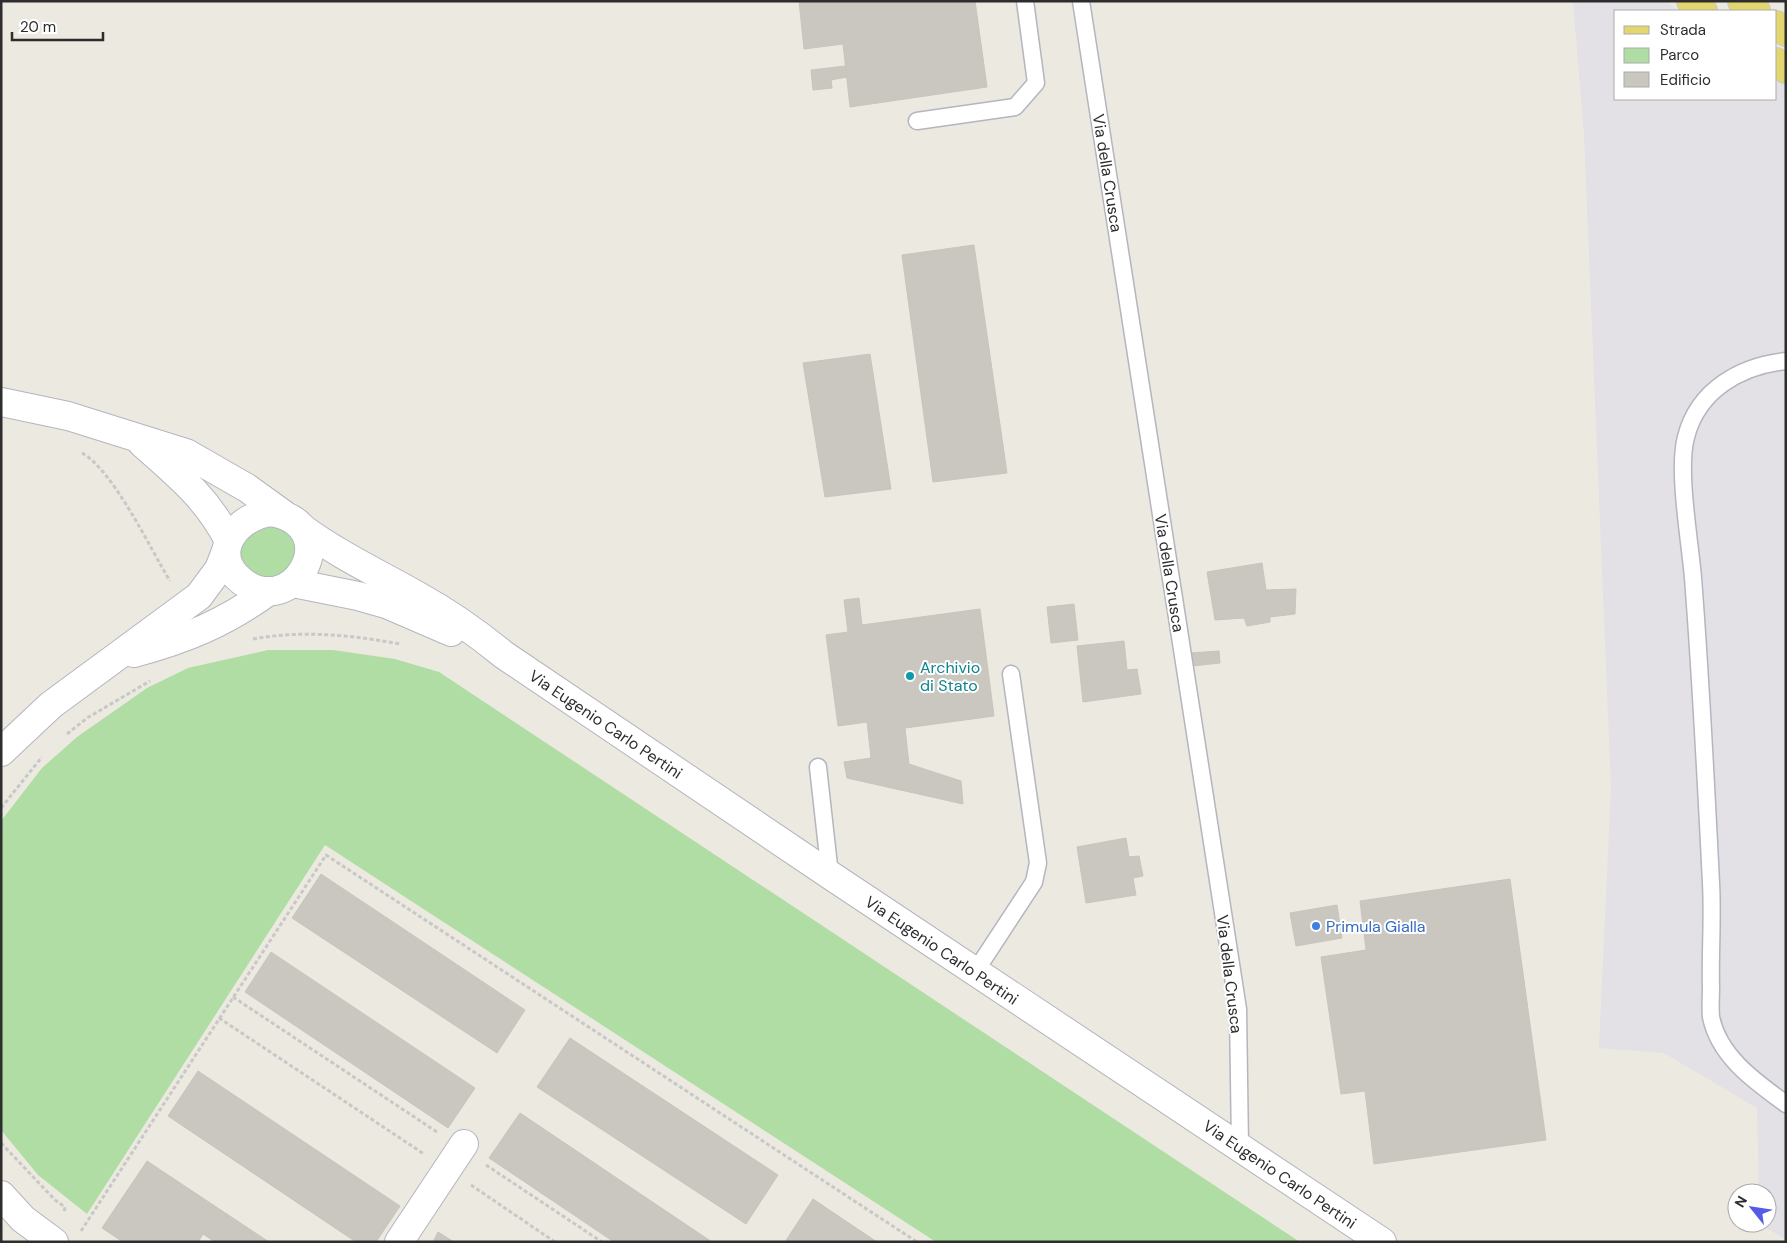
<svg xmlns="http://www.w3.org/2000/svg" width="1787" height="1243" viewBox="0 0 1787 1243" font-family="'DM Sans',sans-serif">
	<rect width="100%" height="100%" fill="#ece9e1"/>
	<polygon fill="#e3e0e6" points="1573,1 1665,1 1679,11 1616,11 1616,99 1776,99 1776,78 1786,85 1786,1240 1759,1223 1767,1223 1767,1193 1759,1193 1757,1108 1664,1053 1599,1048 1611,787 1584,134"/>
	<g fill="#b0dda3">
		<path d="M276 523 299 542 294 573 257 581C240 559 235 558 248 532Z"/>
		<polygon points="268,650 333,650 395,659 439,672 1300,1242 936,1242 325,845 87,1214 38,1175 1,1130 1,821 42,768 77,737 147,688 188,668"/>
	</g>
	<g fill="#c9c7bf" stroke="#c8c5ba">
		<polygon points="799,1 975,1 987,87 850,107 843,44 804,49"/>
		<polygon points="845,66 847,77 831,80 832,88 813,90 811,70"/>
		<polygon points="974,245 1007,473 933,482 902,255"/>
		<polygon points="870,354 891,489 825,497 803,363"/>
		<polygon points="1262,563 1266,590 1296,589 1295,614 1270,617 1270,622 1247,626 1244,618 1215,620 1207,572"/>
		<polygon points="859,598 862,625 980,609 994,716 905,728 909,764 961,781 963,804 847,778 844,762 871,758 867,722 838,726 826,635 848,632 844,600"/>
		<polygon points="1074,604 1078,640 1051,643 1047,607"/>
		<polygon points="1124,641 1127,670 1137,669 1141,694 1083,702 1077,646"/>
		<polygon points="1219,651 1220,663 1192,666 1191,653"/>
		<polygon points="1126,838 1129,857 1139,856 1143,876 1133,878 1136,895 1086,903 1077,847"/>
		<polygon points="321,874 525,1010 497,1053 292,918"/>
		<polygon points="1510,879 1546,1140 1374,1164 1365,1091 1341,1094 1321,957 1366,950 1360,901"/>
		<polygon points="1337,905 1342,938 1296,946 1290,913"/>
		<polygon points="271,952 475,1088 448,1128 245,992"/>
		<polygon points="570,1038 778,1175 746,1224 537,1087"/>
		<polygon points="198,1071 400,1206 376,1242 356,1242 168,1116"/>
		<polygon points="520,1113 712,1242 614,1242 489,1158"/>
		<polygon points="147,1161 269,1242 215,1242 203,1234 198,1242 123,1242 102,1228"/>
		<polygon points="813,1199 877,1242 785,1242"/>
		<polygon points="438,1232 454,1242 433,1242"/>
	</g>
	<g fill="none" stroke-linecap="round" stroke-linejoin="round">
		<g stroke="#b4b5bf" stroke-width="19">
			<g id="lane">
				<polyline points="1081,1 1238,1009 1240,1147"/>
				<polyline points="917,121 1015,107 1036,83 1025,1"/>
				<path d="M1786 361C1740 366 1698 390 1686 437 1677 471 1690 541 1693 578 1701 680 1706 782 1711 883 1713 918 1710 953 1711 988 1711 997 1710 1008 1711 1017 1719 1057 1756 1082 1786 1104"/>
				<polyline points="818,767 830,875"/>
				<polyline points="975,972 1034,882 1038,863 1011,674"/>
			</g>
		</g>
		<g stroke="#b4b5bf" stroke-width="30">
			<g id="street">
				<polyline points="1,402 68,416 186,453 247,488 283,514"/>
				<path d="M142 443C177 474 206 497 228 539"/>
				<path d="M271 512C350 526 290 630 236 576 210 548 241 515 271 512Z"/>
				<path d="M302 528C339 555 379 574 418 596 449 613 477 633 504 655L830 875 1382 1242"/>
				<polyline points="293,583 358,596 386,604 451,632"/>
				<path d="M134 653C186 639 225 623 269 591"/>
				<polyline points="1,752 51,705 199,596 219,569 226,551"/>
				<polyline points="1,1195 23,1219 54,1242"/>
				<polyline points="399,1242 464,1144"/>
			</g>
		</g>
		<g stroke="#c8c8c8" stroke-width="30">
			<g id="primary">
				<polyline points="1691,1 1703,11"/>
				<polyline points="1742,1 1756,11"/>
				<polyline points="1776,25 1786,32"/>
				<polyline points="1776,62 1786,69"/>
			</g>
		</g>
		<g stroke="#c8c8c8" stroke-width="3" stroke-dasharray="4 2.5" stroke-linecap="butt">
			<path d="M82 453C113 470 150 548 170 581"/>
			<path d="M253 639C301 630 352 635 400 644"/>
			<polyline points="67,734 87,718 150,681"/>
			<polyline points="1,808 42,757"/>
			<polyline points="233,997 437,1132"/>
			<polyline points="219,1018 424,1154"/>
			<polyline points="1,1143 55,1200 65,1207 64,1213"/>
			<polyline points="486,1165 602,1242"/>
			<polyline points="471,1185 555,1242"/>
			<polyline points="81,1231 326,855 917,1242"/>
		</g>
		<use href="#lane" stroke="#fff" stroke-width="16"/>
		<use href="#street" stroke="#fff" stroke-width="28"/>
		<use href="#primary" stroke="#e3d66f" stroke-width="28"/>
	</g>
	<circle fill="#0f9aa8" stroke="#fff" stroke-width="2" cx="910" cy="676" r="5"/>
	<circle fill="#3f7fe0" stroke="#fff" stroke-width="2" cx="1316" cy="926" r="5"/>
	<g text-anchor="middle" stroke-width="4" stroke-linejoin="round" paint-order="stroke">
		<g font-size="16" fill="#2d2d2d" stroke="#fff">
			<text transform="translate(1108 173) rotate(81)" y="6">Via della Crusca</text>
			<text transform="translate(1170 573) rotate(81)" y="6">Via della Crusca</text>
			<text transform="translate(606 724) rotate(34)" y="6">Via Eugenio Carlo Pertini</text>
			<text transform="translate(942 950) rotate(34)" y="6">Via Eugenio Carlo Pertini</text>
			<text transform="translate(1230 974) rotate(83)" y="6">Via della Crusca</text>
			<text transform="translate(1280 1174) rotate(34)" y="6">Via Eugenio Carlo Pertini</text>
		</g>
		<g font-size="16" fill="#0d838f" stroke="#fff" text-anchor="start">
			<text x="920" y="673">Archivio<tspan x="920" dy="18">di Stato</tspan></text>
		</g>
		<g font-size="16" fill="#366cbe" stroke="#fff" text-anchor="start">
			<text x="1326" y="932">Primula Gialla</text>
		</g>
	</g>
	<rect width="1787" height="1243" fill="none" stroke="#2d2d2d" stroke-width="5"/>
	<rect x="1614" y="10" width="162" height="90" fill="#ffffff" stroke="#ababab"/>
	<rect x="1624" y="26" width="25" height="8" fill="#e3d66f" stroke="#ababab"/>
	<text x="1660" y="35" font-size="15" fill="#2d2d2d">Strada</text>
	<rect x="1624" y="48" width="25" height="15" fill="#b0dda3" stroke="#ababab"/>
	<text x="1660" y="60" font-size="15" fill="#2d2d2d">Parco</text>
	<rect x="1624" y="72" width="25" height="15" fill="#c9c7bf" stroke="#ababab"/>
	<text x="1660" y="85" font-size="15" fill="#2d2d2d">Edificio</text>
	<g transform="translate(1752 1208) rotate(300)"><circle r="24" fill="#ffffff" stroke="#ababab"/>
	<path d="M0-4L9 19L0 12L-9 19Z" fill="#535ce8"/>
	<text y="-8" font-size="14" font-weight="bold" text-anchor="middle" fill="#2d2d2d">N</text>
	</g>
	<path d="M12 32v8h91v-8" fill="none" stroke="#2d2d2d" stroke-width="2.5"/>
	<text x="20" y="32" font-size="15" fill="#2d2d2d" stroke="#ffffff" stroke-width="4" paint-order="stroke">20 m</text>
</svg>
